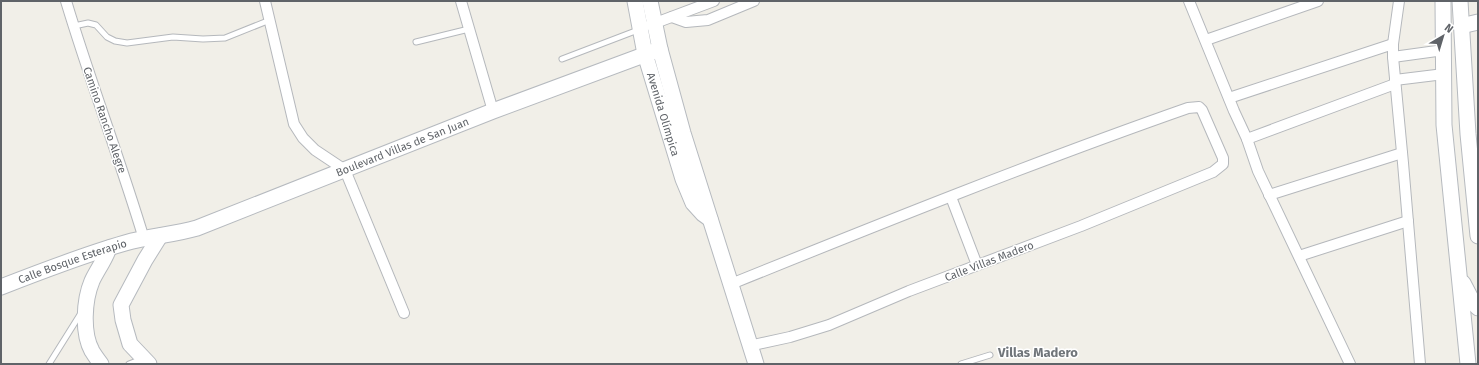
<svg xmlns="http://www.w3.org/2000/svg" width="1479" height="365" viewBox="0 0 1479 365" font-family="'Fira Sans',sans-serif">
	<rect width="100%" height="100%" fill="#f1efe8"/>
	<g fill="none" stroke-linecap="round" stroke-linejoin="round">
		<g stroke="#b5b8bc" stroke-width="7">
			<g id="lane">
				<polyline points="74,26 88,23 96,25 107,37 115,41 127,43 173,37 203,39 225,38 270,20"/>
				<polyline points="416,42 469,29"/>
				<polyline points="562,59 638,30"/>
				<polyline points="49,364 81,313"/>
				<polyline points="129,364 142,359"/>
				<polyline points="961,364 990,355"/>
			</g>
		</g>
		<g stroke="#b5b8bc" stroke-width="12">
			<g id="street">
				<path d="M66 1C90 81 120 159 144 239"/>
				<polyline points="265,1 294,124 303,138 315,150 345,170 404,313"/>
				<polyline points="461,1 493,111"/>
				<polyline points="1189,1 1234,111 1247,139 1258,171 1350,364"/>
				<polyline points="672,17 686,22 708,20 754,1"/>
				<polyline points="650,25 714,1"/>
				<polyline points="1206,40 1318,1"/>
				<polyline points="1393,44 1399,1"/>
				<polyline points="1393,57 1444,50"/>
				<polyline points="1395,80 1444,74"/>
				<polyline points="1229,98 1393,44 1393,57 1403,163 1420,364"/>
				<polyline points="1247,139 1395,84"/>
				<polyline points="1269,195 1402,153"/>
				<polyline points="951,197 977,265"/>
				<polyline points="1299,256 1408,221"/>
				<path d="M731 284C882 223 1034 162 1188 108L1199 107 1202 110 1223 158V164L1213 172 1081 226 909 291 829 325 790 337 749 346"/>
			</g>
		</g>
		<g stroke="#b6babf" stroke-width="17">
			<g id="secondary">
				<path id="s1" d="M635 1 645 54 683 179 693 203 703 214 710 219"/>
				<polyline points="650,1 660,49 683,133 756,364"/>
				<polyline points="1443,1 1444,125 1468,364"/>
				<polyline points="1460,1 1468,134 1478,236"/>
				<polyline points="1461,26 1478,22"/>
				<polyline points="1463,283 1474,304 1478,308"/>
				<path id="s2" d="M1 287C42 271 83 255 125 243 149 236 173 235 197 228L493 111 660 49"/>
				<path d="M101 364C98 360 95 356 92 351 82 333 84 300 92 281 97 270 105 260 109 248"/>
				<polyline points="149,364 130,344 123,320 121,305 145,260 160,236"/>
			</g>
		</g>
		<use href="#lane" stroke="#fff" stroke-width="5"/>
		<use href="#street" stroke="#fff" stroke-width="10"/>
		<use href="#secondary" stroke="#fff" stroke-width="15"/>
	</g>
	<g text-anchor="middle" stroke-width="3" stroke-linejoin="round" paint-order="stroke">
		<g font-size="11" fill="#5f6368" stroke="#fff">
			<text dy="4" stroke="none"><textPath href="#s1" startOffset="117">Avenida Olímpica</textPath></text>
			<text transform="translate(105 120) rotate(71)" y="4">Camino Rancho Alegre</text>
			<text dy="4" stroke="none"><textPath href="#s2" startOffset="426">Boulevard Villas de San Juan</textPath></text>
			<text transform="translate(989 261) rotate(-21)" y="4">Calle Villas Madero</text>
			<text dy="4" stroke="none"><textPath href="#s2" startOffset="76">Calle Bosque Esterapio</textPath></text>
		</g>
		<g font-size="13" font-weight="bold" fill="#70757a" stroke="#fff">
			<text x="1038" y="357">Villas Madero</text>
		</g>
	</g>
	<rect width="1479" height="365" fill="none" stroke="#5f6368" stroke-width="4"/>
	<g transform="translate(1443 36) rotate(38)" stroke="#ffffff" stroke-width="3" paint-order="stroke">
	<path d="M0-3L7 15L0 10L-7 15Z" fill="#5f6368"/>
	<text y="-6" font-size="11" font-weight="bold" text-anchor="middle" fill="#5f6368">N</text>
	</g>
</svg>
